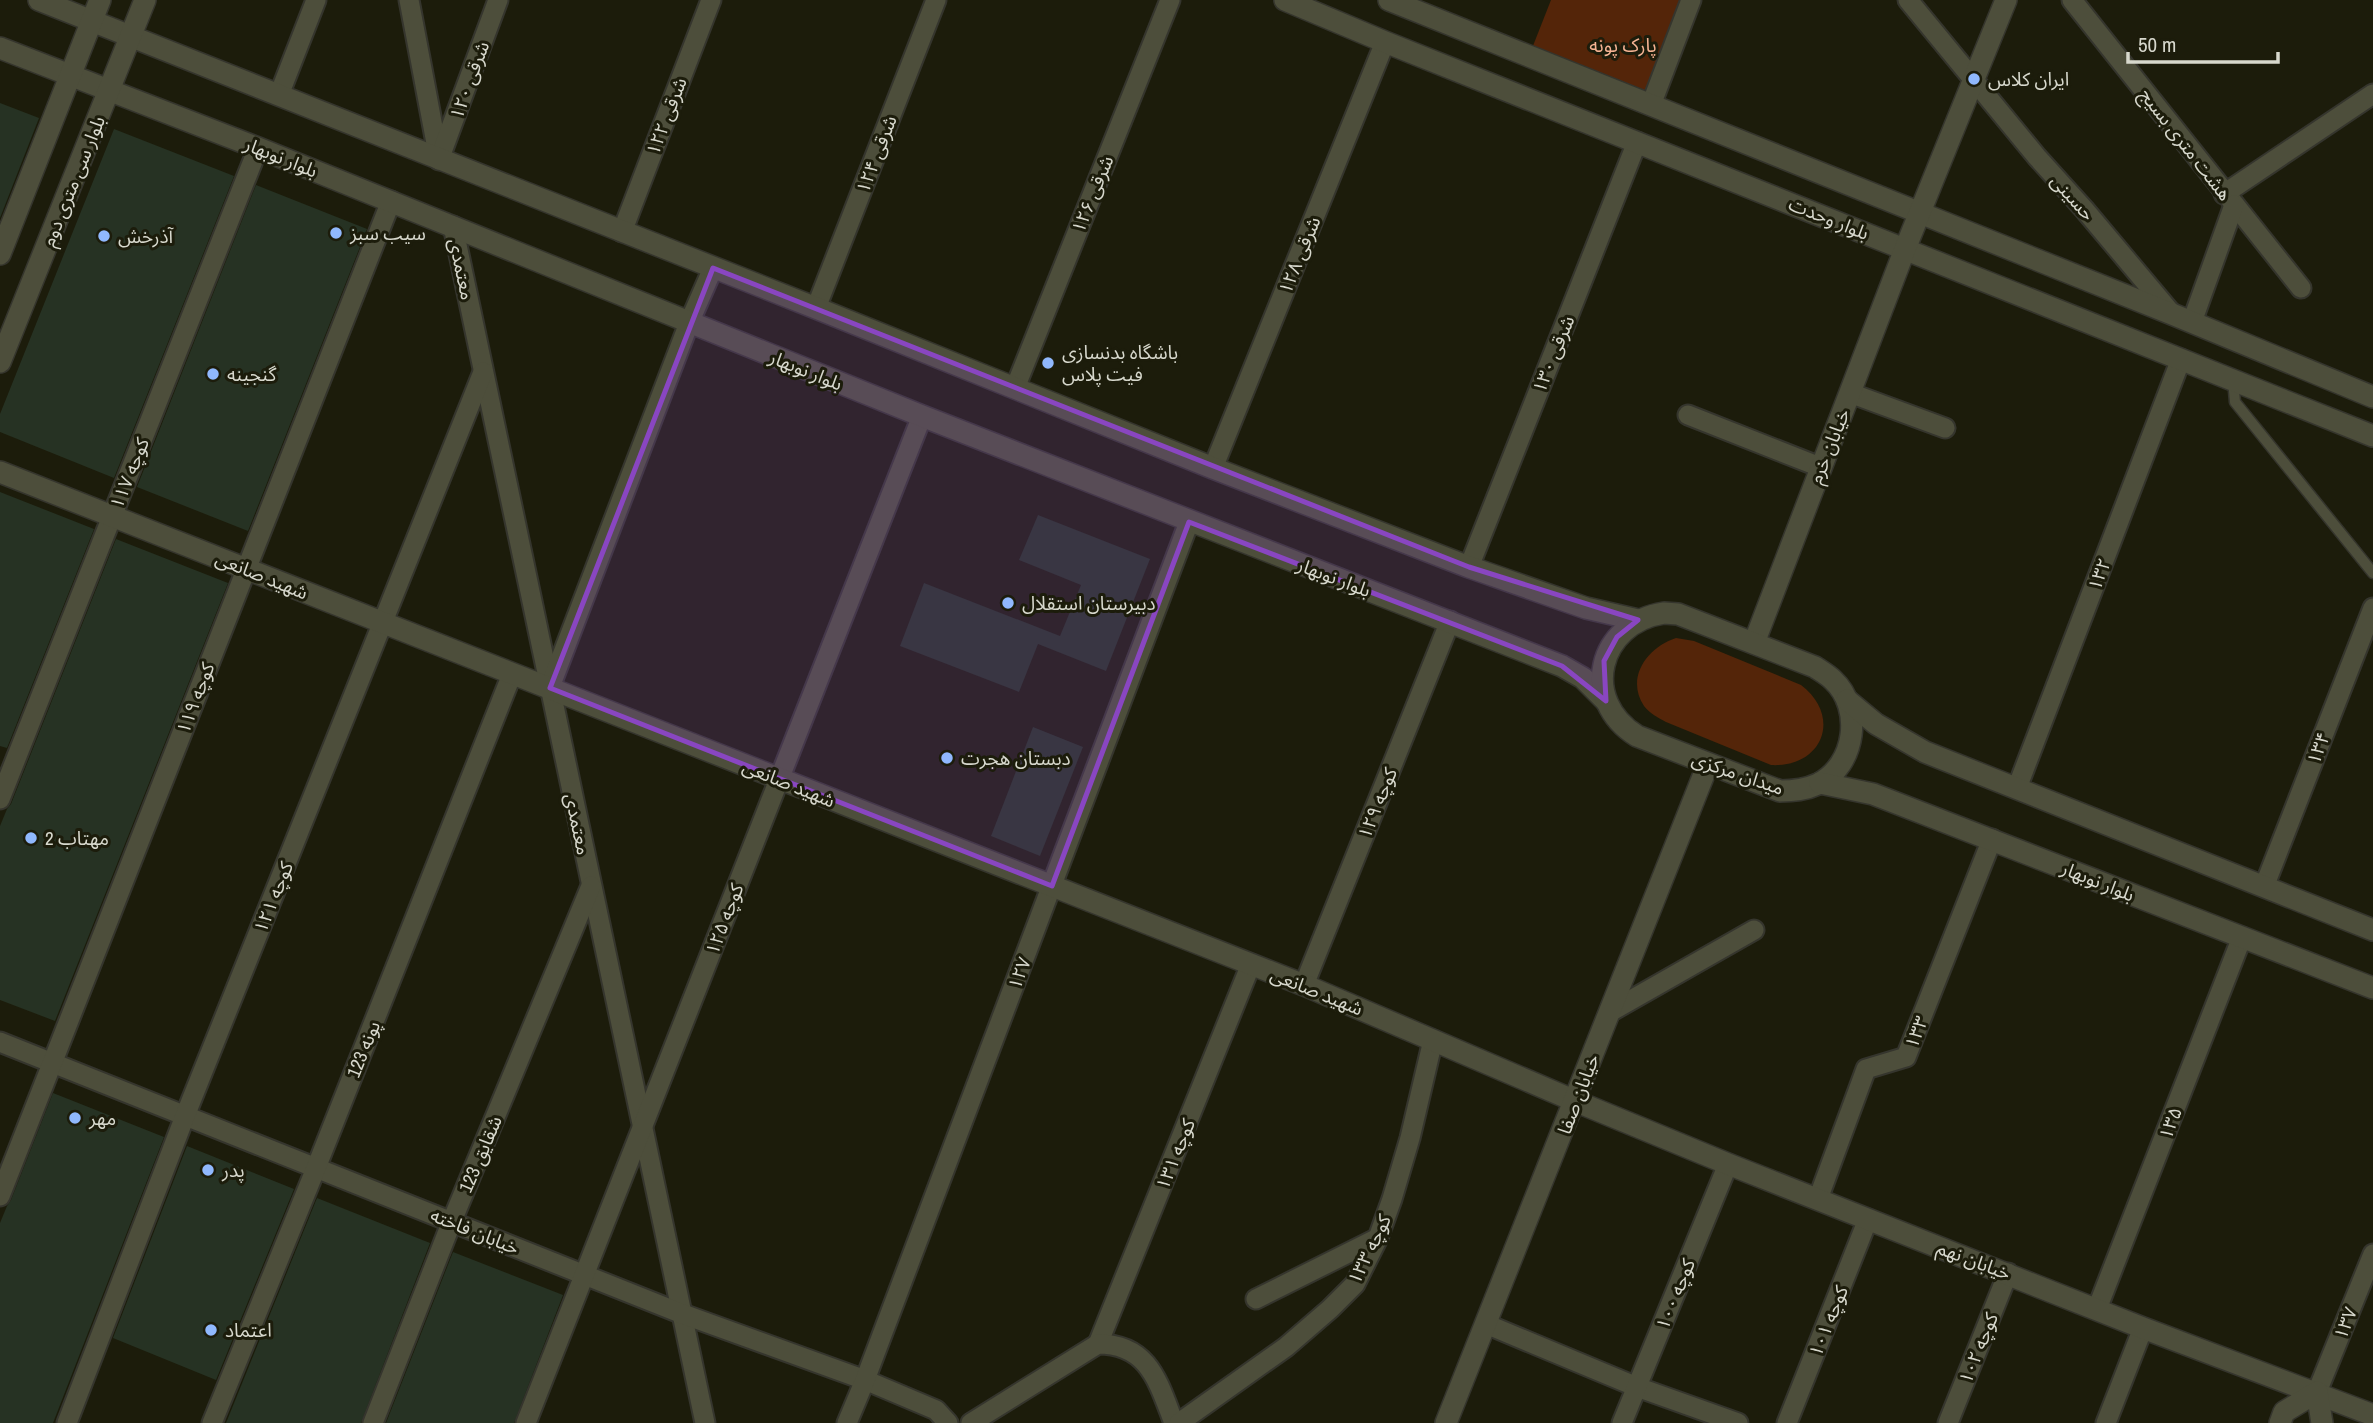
<svg xmlns="http://www.w3.org/2000/svg" width="2373" height="1423" viewBox="0 0 2373 1423" font-family="'Archivo Narrow','Noto Sans Arabic',sans-serif">
	<rect width="100%" height="100%" fill="#1c1c0b"/>
	<g fill="#542509">
		<polygon points="1551,0 1691,0 1651,105 1529,56"/>
		<path d="M1676 638 1694 641 1801 685C1843 717 1822 768 1771 765L1666 722C1659 718 1650 714 1644 706 1625 677 1648 647 1676 638Z"/>
	</g>
	<g fill="#263223">
		<polygon points="0,103 39,118 0,218"/>
		<polygon points="114,129 234,176 114,478 0,432 0,414"/>
		<polygon points="256,185 367,229 248,531 137,487"/>
		<polygon points="0,492 94,529 7,748 0,746"/>
		<polygon points="1038,515 1150,559 1106,671 1038,644 1019,692 900,646 924,583 1060,636 1081,585 1019,560"/>
		<polygon points="116,539 228,583 55,1021 0,1000 0,826 7,809 11,804"/>
		<polygon points="1033,727 1083,747 1040,856 991,836"/>
		<polygon points="53,1093 164,1137 53,1423 0,1423 0,1223 7,1206 11,1200"/>
		<polygon points="187,1146 294,1189 216,1380 113,1338"/>
		<polygon points="317,1198 430,1243 361,1423 226,1423"/>
		<polygon points="453,1252 563,1295 514,1423 386,1423"/>
	</g>
	<g fill="none" stroke-linecap="round" stroke-linejoin="round">
		<g stroke="#35352d" stroke-width="13">
			<polyline id="service" points="2233,380 2235,402 2373,573"/>
		</g>
		<g stroke="#35352d" stroke-width="23">
			<g id="minor">
				<polyline points="409,0 439,159"/>
				<polyline points="1908,0 2037,157 2084,209 2172,314"/>
				<polyline points="2072,0 2301,288"/>
				<polyline points="279,95 316,0"/>
				<polyline points="1651,105 1691,0"/>
				<polyline points="439,160 498,0"/>
				<polyline points="2224,194 2373,94"/>
				<polyline points="453,226 705,1423"/>
				<polyline points="622,232 711,0"/>
				<polyline points="816,308 936,0"/>
				<polyline points="2192,322 2234,205"/>
				<polyline points="1015,388 1170,0"/>
				<polyline points="1850,393 1945,428"/>
				<polyline points="1688,415 1820,467"/>
				<polyline points="1213,468 1385,42"/>
				<polyline points="1469,567 1637,142"/>
				<polyline points="550,687 689,323 713,268"/>
				<polyline points="2017,788 2181,359"/>
				<polyline points="0,799 258,148"/>
				<polyline points="2264,887 2373,608"/>
				<polyline points="1304,985 1450,621"/>
				<polyline points="1610,1012 1754,930"/>
				<polyline points="0,1042 680,1313 865,1380 936,1410 948,1423"/>
				<polyline points="0,1196 391,201"/>
				<polyline points="1818,1199 1866,1069 1906,1057 1992,839"/>
				<polyline points="1256,1299 1378,1238"/>
				<polyline points="2097,1309 2242,937"/>
				<polyline points="1486,1324 1637,1387 1738,1423"/>
				<polyline points="1098,1344 1251,964"/>
				<polyline points="2317,1392 2373,1254"/>
				<polyline points="67,1423 185,1116 483,372"/>
				<polyline points="212,1423 316,1168 512,674"/>
				<polyline points="373,1423 452,1221 591,886"/>
				<polyline points="526,1423 922,416"/>
				<polyline points="847,1423 865,1380 1189,522"/>
				<path d="M971 1423 1098 1344C1149 1344 1158 1382 1174 1423"/>
				<polyline points="1179,1423 1286,1347 1330,1309 1355,1284 1378,1238 1392,1199 1410,1138 1433,1040"/>
				<polyline points="1622,1423 1728,1164"/>
				<polyline points="1787,1423 1868,1219"/>
				<polyline points="1948,1423 2008,1273"/>
				<polyline points="2106,1423 2143,1328"/>
			</g>
		</g>
		<g stroke="#35352d" stroke-width="24">
			<g id="tertiary">
				<polyline points="1285,0 1385,42 2373,436"/>
				<polyline points="1389,0 2172,314 2373,397"/>
				<polyline points="0,472 1304,985 1575,1101 1728,1164 2143,1328 2373,1415"/>
				<polyline points="1754,643 1905,249 2006,0"/>
				<polyline points="1446,1423 1708,764"/>
				<polyline points="2280,1423 2284,1412 2317,1392 2322,1423"/>
			</g>
		</g>
		<g stroke="#35352d" stroke-width="24">
			<g id="secondary">
				<polyline points="39,0 816,308 1213,468 1469,567 1586,608 1638,620"/>
				<polyline points="0,48 258,148 922,416 1562,666 1583,678 1606,701"/>
				<polyline points="0,254 100,0"/>
				<polyline points="0,362 145,0"/>
				<path d="M1664 613 1678 614 1815 667C1821 671 1828 675 1833 680 1863 708 1856 765 1818 784 1805 790 1794 791 1780 791L1637 736C1579 700 1598 623 1664 613Z"/>
				<polyline points="1847,700 1876,724 1925,752 2373,930"/>
				<polyline points="1820,783 1873,794 2373,988"/>
			</g>
		</g>
		<use href="#service" stroke="#4d4e3b" stroke-width="10"/>
		<use href="#minor" stroke="#4d4e3b" stroke-width="19"/>
		<use href="#tertiary" stroke="#4d4e3b" stroke-width="21"/>
		<use href="#secondary" stroke="#4d4e3b" stroke-width="21"/>
	</g>
	<path fill="#8946c1" fill-opacity="0.2" stroke="#8946c1" stroke-width="5" stroke-linejoin="round" d="M713 268 1469 567 1638 620 1617 637 1604 661 1606 701 1562 666 1189 522 1052 886 550 688Z"/>
	<g fill="#90b8fd" stroke="#1c1c0b" stroke-width="2.5">
		<circle cx="1974" cy="79" r="7"/>
		<circle cx="336" cy="233" r="7"/>
		<circle cx="104" cy="236" r="7"/>
		<circle cx="1048" cy="363" r="7"/>
		<circle cx="213" cy="374" r="7"/>
		<circle cx="1008" cy="603" r="7"/>
		<circle cx="947" cy="758" r="7"/>
		<circle cx="31" cy="838" r="7"/>
		<circle cx="75" cy="1118" r="7"/>
		<circle cx="208" cy="1170" r="7"/>
		<circle cx="211" cy="1330" r="7"/>
	</g>
	<g text-anchor="middle" stroke-width="6" stroke-linejoin="round" paint-order="stroke">
		<g font-size="19" fill="#f5b393" stroke="#1c1c0b">
			<text x="1623" y="52">پارک پونه</text>
		</g>
		<g font-size="19" fill="#d7d8cd" stroke="#1c1c0b" text-anchor="start">
			<text x="1988" y="86">ایران کلاس</text>
			<text x="350" y="240">سیب سبز</text>
			<text x="118" y="243">آذرخش</text>
			<text x="1062" y="359">باشگاه بدنسازی<tspan x="1062" dy="22">فیت پلاس</tspan></text>
			<text x="227" y="381">گنجینه</text>
			<text x="1022" y="610">دبیرستان استقلال</text>
			<text x="961" y="765">دبستان هجرت</text>
			<text x="45" y="845">مهتاب 2</text>
			<text x="89" y="1125">مهر</text>
			<text x="222" y="1177">پدر</text>
			<text x="225" y="1337">اعتماد</text>
		</g>
		<g font-size="19" fill="#d7d8cd" stroke="#1c1c0b">
			<text transform="translate(469 80) rotate(-70)" y="7">۱۲۰ شرقی</text>
			<text transform="translate(666 116) rotate(-69)" y="7">۱۲۲ شرقی</text>
			<text transform="translate(2186 144) rotate(52)" y="7">هشت متری بسیج</text>
			<text transform="translate(876 154) rotate(-69)" y="7">۱۲۴ شرقی</text>
			<text transform="translate(281 157) rotate(22)" y="7">بلوار نوبهار</text>
			<text transform="translate(73 181) rotate(-68)" y="7">بلوار سی متری دوم</text>
			<text transform="translate(1092 194) rotate(-68)" y="7">۱۲۶ شرقی</text>
			<text transform="translate(2073 197) rotate(48)" y="7">حسینی</text>
			<text transform="translate(1829 218) rotate(22)" y="7">بلوار وحدت</text>
			<text transform="translate(1299 255) rotate(-68)" y="7">۱۲۸ شرقی</text>
			<text transform="translate(462 269) rotate(78)" y="7">معتمدی</text>
			<text transform="translate(1553 354) rotate(-68)" y="7">۱۳۰ شرقی</text>
			<text transform="translate(806 370) rotate(22)" y="7">بلوار نوبهار</text>
			<text transform="translate(1829 446) rotate(-68)" y="7">خیابان خرم</text>
			<text transform="translate(129 473) rotate(-68)" y="7">کوچه ۱۱۷</text>
			<text transform="translate(2099 574) rotate(-69)" y="7">۱۳۲</text>
			<text transform="translate(262 575) rotate(22)" y="7">شهید صانعی</text>
			<text transform="translate(1334 577) rotate(21)" y="7">بلوار نوبهار</text>
			<text transform="translate(195 698) rotate(-69)" y="7">کوچه ۱۱۹</text>
			<text transform="translate(2318 748) rotate(-69)" y="7">۱۳۴</text>
			<text transform="translate(1738 773) rotate(19)" y="7">میدان مرکزی</text>
			<text transform="translate(789 783) rotate(22)" y="7">شهید صانعی</text>
			<text transform="translate(1377 803) rotate(-68)" y="7">کوچه ۱۲۹</text>
			<text transform="translate(578 824) rotate(78)" y="7">معتمدی</text>
			<text transform="translate(2098 881) rotate(22)" y="7">بلوار نوبهار</text>
			<text transform="translate(273 897) rotate(-68)" y="7">کوچه ۱۲۱</text>
			<text transform="translate(724 919) rotate(-69)" y="7">کوچه ۱۲۵</text>
			<text transform="translate(1019 973) rotate(-69)" y="7">۱۲۷</text>
			<text transform="translate(1317 991) rotate(22)" y="7">شهید صانعی</text>
			<text transform="translate(1916 1032) rotate(-68)" y="7">۱۳۳</text>
			<text transform="translate(363 1049) rotate(-68)" y="7">123 پونه</text>
			<text transform="translate(1578 1094) rotate(-69)" y="7">خیابان صفا</text>
			<text transform="translate(2170 1123) rotate(-69)" y="7">۱۳۵</text>
			<text transform="translate(480 1154) rotate(-67)" y="7">123 شقایق</text>
			<text transform="translate(1175 1154) rotate(-68)" y="7">کوچه ۱۳۱</text>
			<text transform="translate(475 1231) rotate(22)" y="7">خیابان فاخته</text>
			<text transform="translate(1369 1249) rotate(-64)" y="7">کوچه ۱۳۳</text>
			<text transform="translate(1974 1260) rotate(21)" y="7">خیابان نهم</text>
			<text transform="translate(1675 1294) rotate(-68)" y="7">کوچه ۱۰۰</text>
			<text transform="translate(1828 1321) rotate(-68)" y="7">کوچه ۱۰۱</text>
			<text transform="translate(2345 1323) rotate(-68)" y="7">۱۳۷</text>
			<text transform="translate(1978 1348) rotate(-68)" y="7">کوچه ۱۰۲</text>
		</g>
	</g>
	<path d="M2128 52v10h150v-10" fill="none" stroke="#d7d8cd" stroke-width="3.5"/>
	<text x="2138" y="52" font-size="21" fill="#d7d8cd" stroke="#1c1c0b" stroke-width="5" paint-order="stroke">50 m</text>
</svg>
